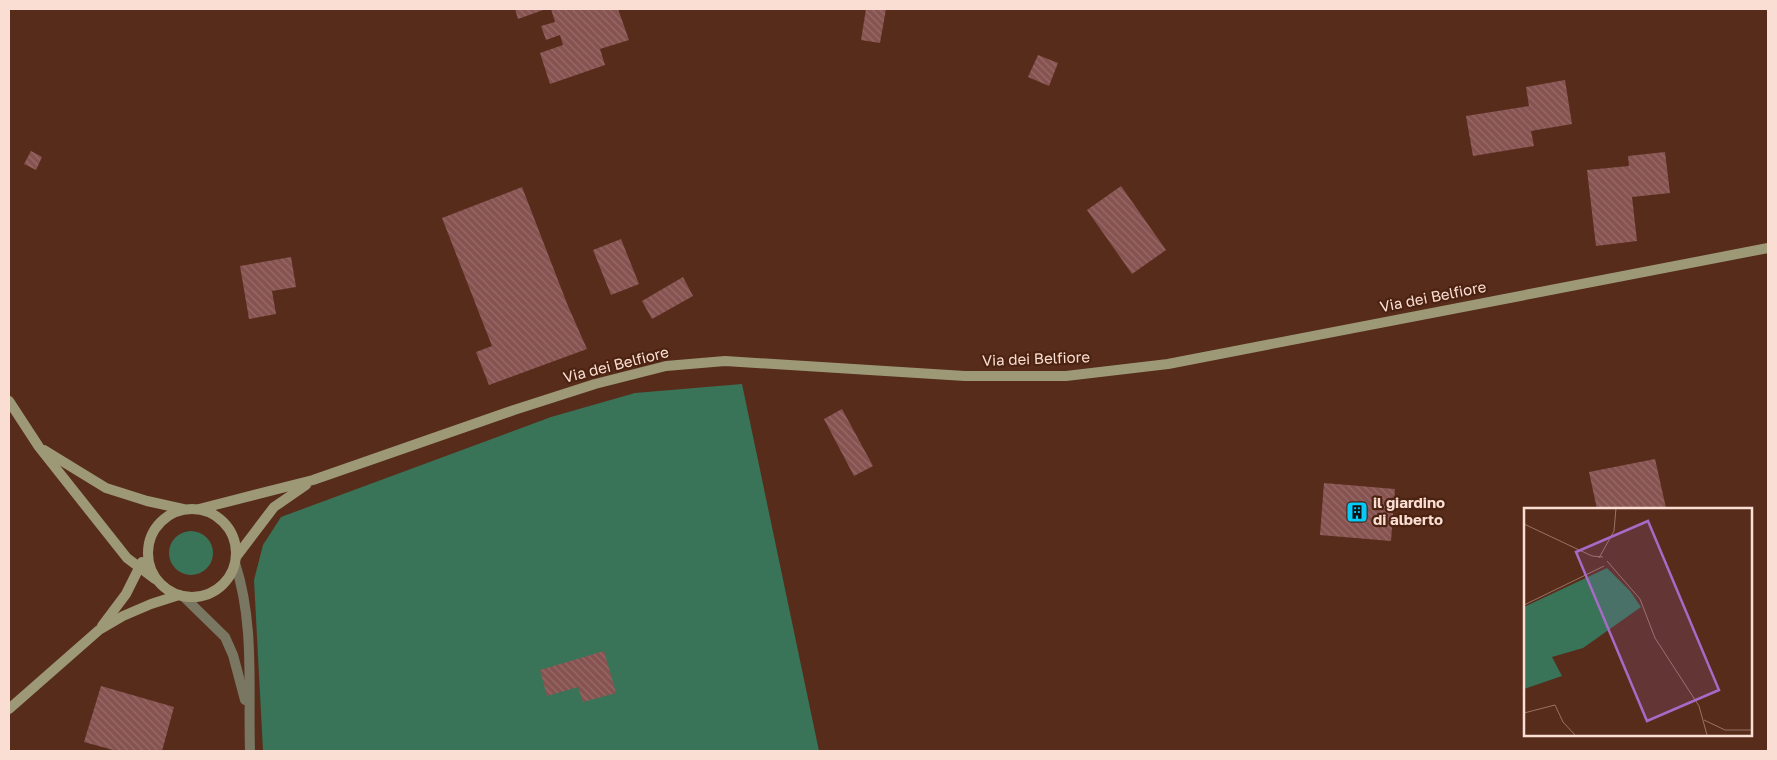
<svg xmlns="http://www.w3.org/2000/svg" width="1777" height="760" viewBox="0 0 1777 760" font-family="'Golos Text',sans-serif">
	<defs>
		<pattern id="building-back-hatch" width="6" height="6" patternUnits="userSpaceOnUse" patternTransform="scale(1.25)"><rect width="6" height="6" fill="#865351"/><path d="M-1 5l2 2M0 0l6 6M5-1l2 2" fill="none" stroke="#986b69"/></pattern>
	</defs>
	<rect width="100%" height="100%" fill="#572c1b"/>
	<g fill="#397358">
		<polygon points="742,384 819,751 263,751 254,580 263,545 281,517 551,417 635,393"/>
		<circle cx="191" cy="553" r="22"/>
	</g>
	<g fill="url(#building-back-hatch)">
		<polygon points="515,9 546,9 518,19"/>
		<polygon points="551,9 618,9 629,40 600,49 605,65 550,84 540,53 563,45 560,35 546,40 541,26 555,22"/>
		<polygon points="866,9 886,9 880,43 861,40"/>
		<polygon points="1038,55 1058,63 1049,86 1028,77"/>
		<polygon points="1565,80 1572,124 1531,131 1534,146 1473,156 1466,116 1529,106 1526,87"/>
		<polygon points="31,151 42,157 36,170 24,164"/>
		<polygon points="1665,152 1670,193 1632,197 1637,241 1596,246 1587,170 1629,166 1628,156"/>
		<polygon points="1121,186 1166,250 1132,274 1087,210"/>
		<polygon points="522,187 568,306 587,349 489,385 476,352 492,346 442,218"/>
		<polygon points="621,239 639,284 611,295 593,250"/>
		<polygon points="291,257 296,287 272,291 276,314 249,319 240,266"/>
		<polygon points="683,277 693,296 652,319 642,301"/>
		<polygon points="842,409 873,466 854,476 824,419"/>
		<polygon points="1655,459 1666,508 1597,509 1589,472"/>
		<polygon points="1324,483 1395,489 1391,541 1320,535"/>
		<polygon points="604,651 616,693 583,702 578,687 547,696 540,670"/>
		<polygon points="101,686 174,707 162,751 117,751 84,742"/>
	</g>
	<g fill="none" stroke-linecap="round" stroke-linejoin="round">
		<g stroke="#797762" stroke-width="10">
			<path d="M235 563C255 624 248 689 250 751"/>
			<polyline points="183,596 225,637 233,655 245,700"/>
		</g>
		<g stroke="#9d9977" stroke-width="10">
			<polyline points="9,401 39,447 127,558 155,579"/>
			<polyline points="44,450 106,488 147,501 183,509"/>
			<polyline points="199,509 313,480 514,410 595,384 666,366 725,361 965,376 1066,376 1168,364 1768,248"/>
			<circle cx="192" cy="553" r="44"/>
			<polyline points="236,557 274,507 306,485"/>
			<polyline points="102,626 126,594 142,562"/>
			<polyline points="9,709 99,630 123,616 151,604 179,595"/>
		</g>
	</g>
	<defs>
		<g id="building-square" transform="scale(1.125)"><rect x="-9" y="-9" width="18" height="18" rx="4" fill="#04cbf9" stroke="#4c2211"/><path d="M-4-6H4V6H1V3H-1V6H-4ZM-2.5-4.3h1.7v1.8h-1.7ZM.8-4.3h1.7v1.8H.8ZM-2.5-1h1.7V.8h-1.7ZM.8-1h1.7V.8H.8Z" fill="#111"/></g>
	</defs>
	<g fill-rule="evenodd">
		<use href="#building-square" x="1357" y="512"/>
	</g>
	<g text-anchor="middle" stroke-width="4.5" stroke-linejoin="round" paint-order="stroke">
		<g font-size="15" fill="#faded3" stroke="#4c2211">
			<text transform="translate(1433 297) rotate(-11)" y="5">Via dei Belfiore</text>
			<text transform="translate(1036 359) rotate(-2)" y="5">Via dei Belfiore</text>
			<text transform="translate(616 365) rotate(-14)" y="5">Via dei Belfiore</text>
		</g>
		<g font-size="15" font-weight="bold" fill="#faded3" stroke="#4c2211" text-anchor="start">
			<text x="1373" y="508">il giardino<tspan x="1373" dy="17">di alberto</tspan></text>
		</g>
	</g>
	<g transform="translate(1524 508)">
		<rect width="228" height="228" fill="#572c1b"/>
		<path d="M83 60 106 83 117 99 59 140 28 149 38 168 0 181V99Z" fill="#397358"/>
		<path fill="none" stroke="#987365" stroke-width="1" d="M0 16 68 48 79 49M75 50 90 23 92 0M83 53 116 91 131 130 175 198 183 227M0 97 80 58M0 205 31 197 39 214 51 227M180 212 201 222H228"/>
		<path fill="#a76ac6" fill-opacity="0.15" stroke="#a76ac6" stroke-width="2.5" d="M124 13 195 182 123 213 52 44Z"/>
		<rect width="228" height="228" fill="none" stroke="#faded3" stroke-width="2.5"/>
	</g>
	<rect width="1777" height="760" fill="none" stroke="#faded3" stroke-width="20"/>
</svg>
